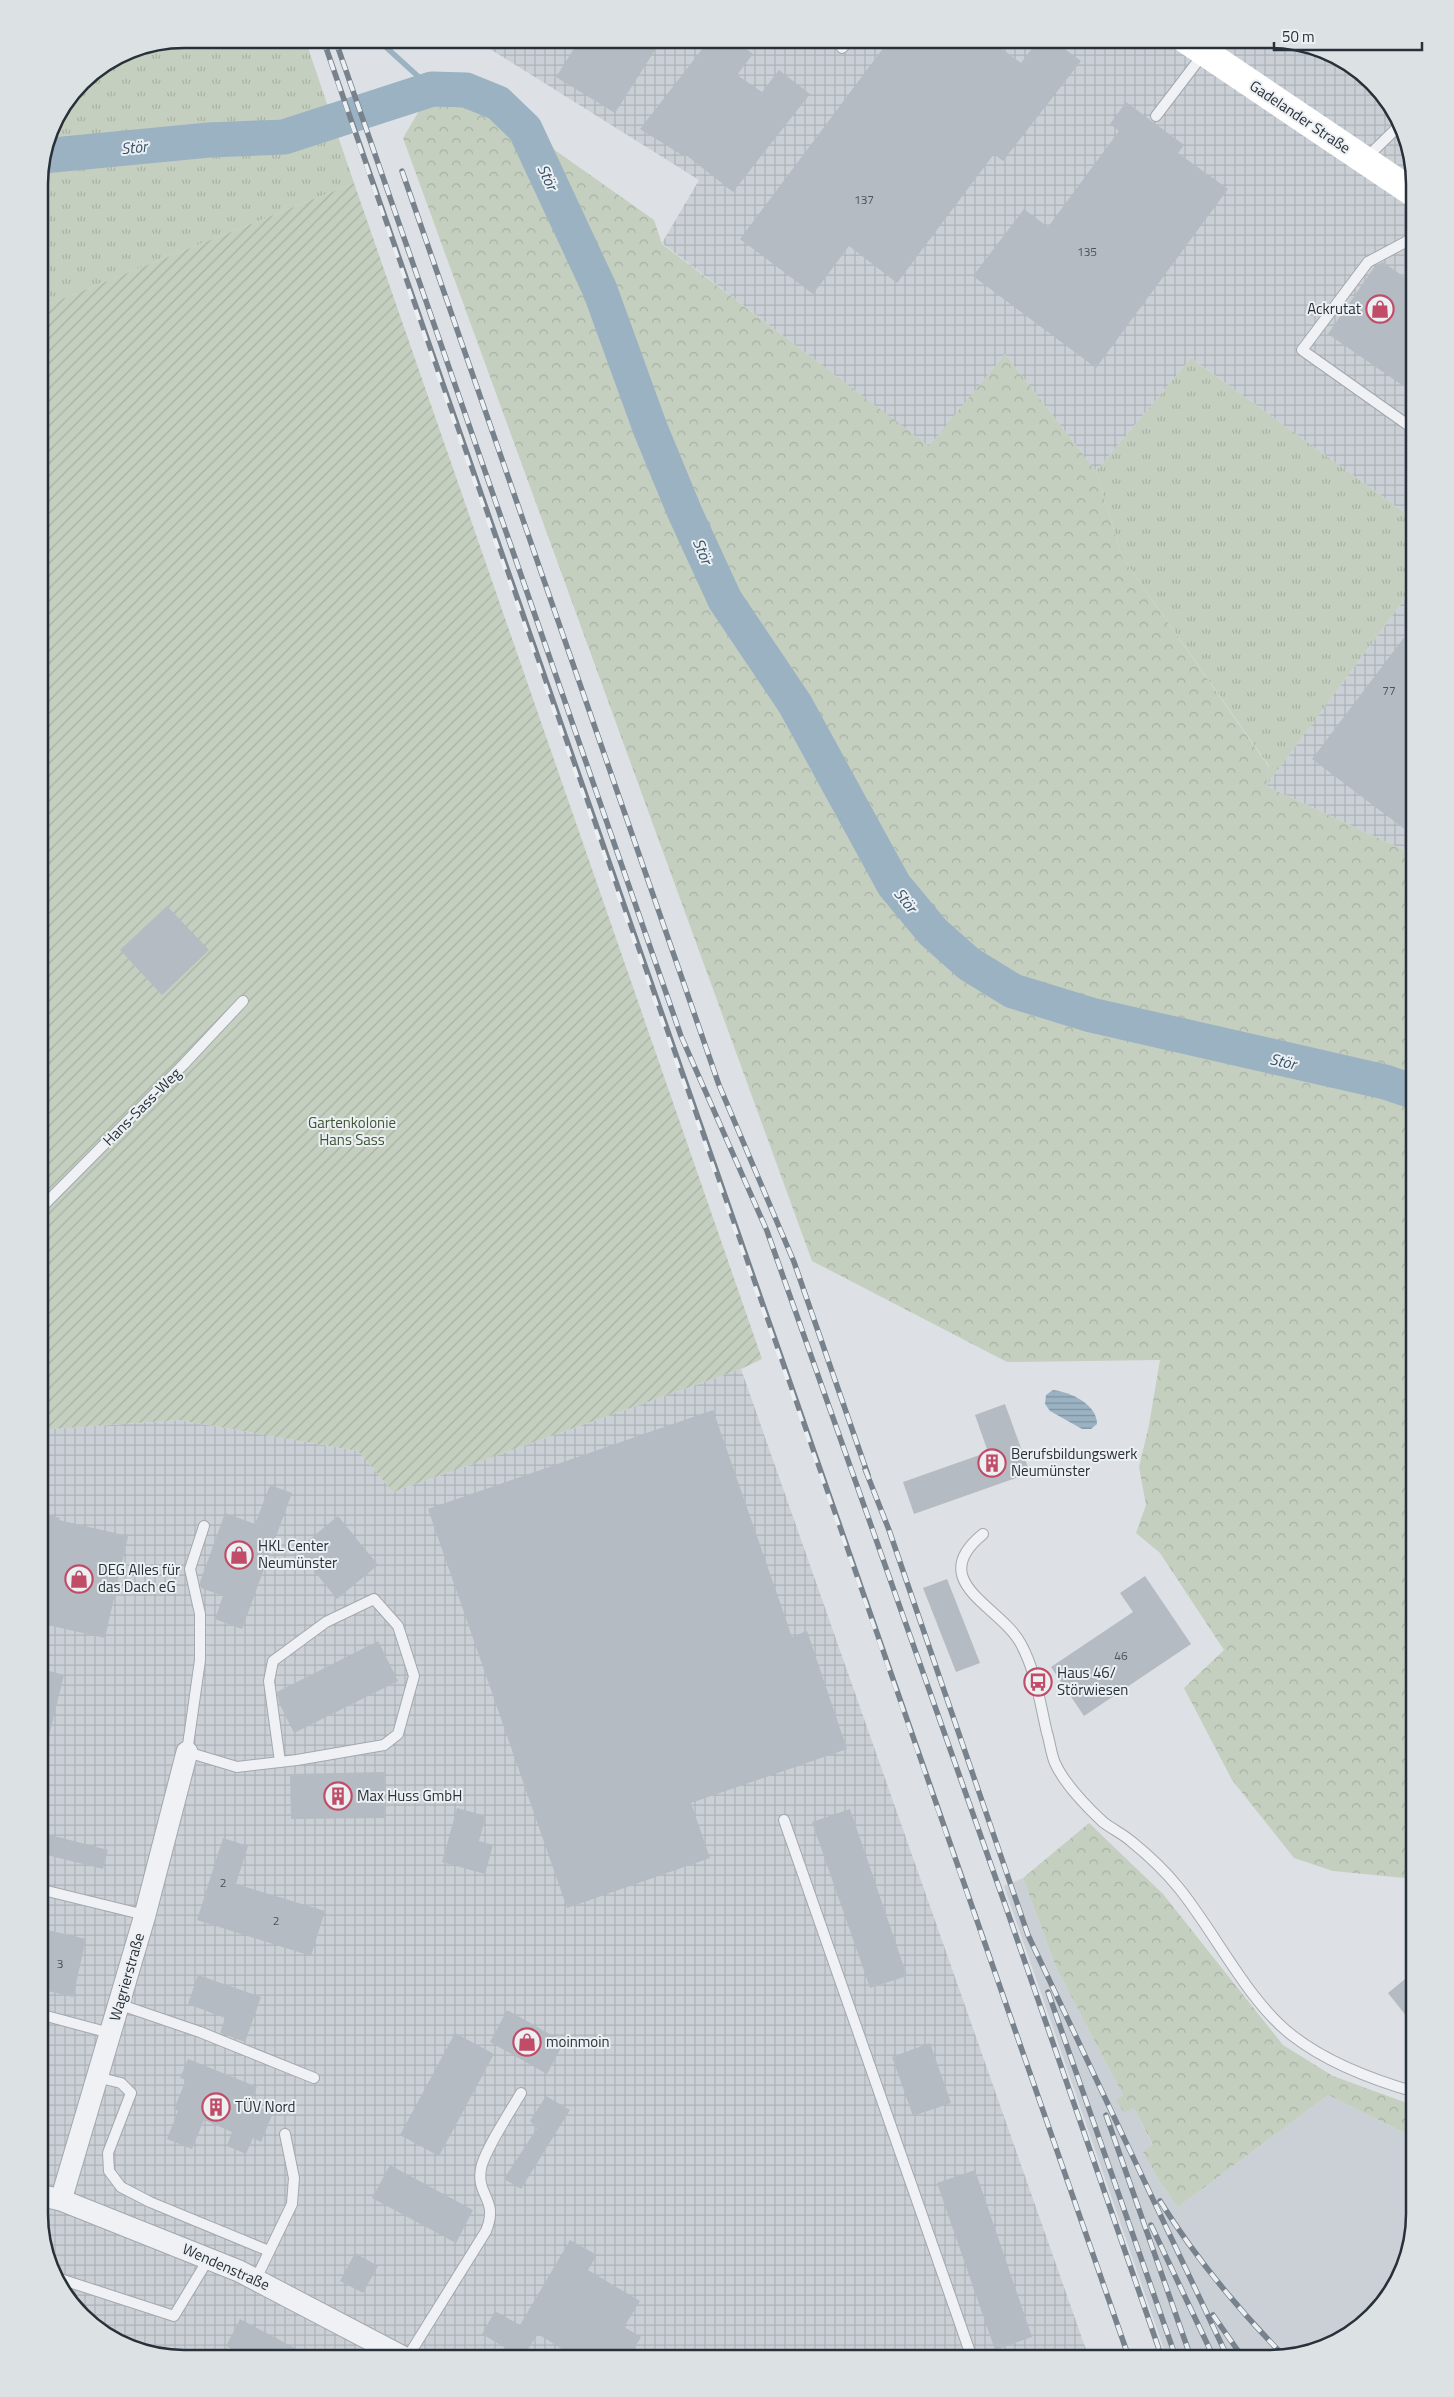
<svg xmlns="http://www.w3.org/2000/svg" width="1454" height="2397" viewBox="0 0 1454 2397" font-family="'Titillium Web',sans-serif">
	<defs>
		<pattern id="industrial-grid" width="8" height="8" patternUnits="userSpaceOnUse" patternTransform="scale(1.25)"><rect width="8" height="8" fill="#cbd0d6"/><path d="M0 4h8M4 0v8" fill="none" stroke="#aeb3b8"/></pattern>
		<pattern id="grass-tufts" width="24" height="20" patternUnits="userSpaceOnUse" patternTransform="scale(1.25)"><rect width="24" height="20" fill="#c4cfbf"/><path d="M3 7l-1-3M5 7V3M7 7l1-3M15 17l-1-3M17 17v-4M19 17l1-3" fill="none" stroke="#a8b2a5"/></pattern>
		<pattern id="forest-crowns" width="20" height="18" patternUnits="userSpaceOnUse" patternTransform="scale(1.25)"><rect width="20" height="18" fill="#c4cfbf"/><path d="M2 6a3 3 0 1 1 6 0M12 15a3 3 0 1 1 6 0" fill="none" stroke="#a8b2a5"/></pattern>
		<pattern id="garden-furrows" width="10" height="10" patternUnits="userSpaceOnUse" patternTransform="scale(1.25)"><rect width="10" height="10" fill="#c4cfbf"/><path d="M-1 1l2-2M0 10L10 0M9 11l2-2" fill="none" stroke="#a8b2a5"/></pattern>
		<pattern id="water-rules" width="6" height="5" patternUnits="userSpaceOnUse" patternTransform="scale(1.25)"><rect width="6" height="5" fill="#9bb2c3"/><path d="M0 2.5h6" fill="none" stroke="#7e919f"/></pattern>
	</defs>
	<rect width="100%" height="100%" fill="#dde1e5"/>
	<polygon fill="#cbd0d6" points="1023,1878 1056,1967 1123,2095 1117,2100 1124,2113 1134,2108 1153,2146 1143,2152 1160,2182 1178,2207 1328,2095 1415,2138 1415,2214 1391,2294 1335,2343 1271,2358 1167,2358 1004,1886"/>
	<g fill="url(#industrial-grid)">
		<polygon points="474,39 1280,39 1351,63 1400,119 1415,183 1415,520 1191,358 1096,471 1005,354 929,447 662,243 699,180"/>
		<polygon points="1415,585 1415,855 1266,786"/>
		<polygon points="741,1369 1089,2358 174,2358 103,2334 54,2278 39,2214 39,1430 179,1420 358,1451 393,1492"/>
	</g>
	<g fill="url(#grass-tufts)">
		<polygon points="183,39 305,39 354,183 39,308 39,174 50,128 81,81 128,50"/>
		<polygon points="1191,358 1415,520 1415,585 1266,786 1269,766 1122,557 1096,471"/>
	</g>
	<g fill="url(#forest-crowns)">
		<polygon points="432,89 466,90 498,103 525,129 654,220 662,244 929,446 1005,354 1096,471 1122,557 1269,767 1266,786 1415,855 1415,1879 1333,1871 1294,1858 1232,1780 1184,1688 1224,1650 1160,1553 1136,1533 1146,1505 1139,1467 1149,1425 1160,1360 1007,1362 812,1261 403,138"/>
		<polygon points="1089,1823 1163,1894 1283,2045 1333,2076 1415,2106 1415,2138 1328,2095 1178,2207 1160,2182 1143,2152 1153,2145 1134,2108 1124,2113 1116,2100 1123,2095 1056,1967 1023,1878"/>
	</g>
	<polygon fill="url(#garden-furrows)" points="354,183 762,1359 741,1369 393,1492 358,1451 179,1420 39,1430 39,308"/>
	<path fill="url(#water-rules)" d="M1053 1390C1070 1392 1097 1404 1097 1424L1091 1429H1082L1050 1411 1045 1404 1046 1395Z"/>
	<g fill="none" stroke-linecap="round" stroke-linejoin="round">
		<polyline stroke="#9bb2c3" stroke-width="5.5" points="377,39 432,89"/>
		<polyline stroke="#9bb2c3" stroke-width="35" points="43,156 209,140 284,137 432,89 466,90 498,103 525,129 600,290 650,428 685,513 725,600 795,704 894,885 933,932 969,964 1013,991 1091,1015 1385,1082 1415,1092"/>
	</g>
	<g fill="#b5bbc2">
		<polygon points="580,39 662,39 615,113 556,77"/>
		<polygon points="710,39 733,39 753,54 737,75 762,92 779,70 810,94 733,192 686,155 685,157 640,129"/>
		<polygon points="890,39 989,39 1021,63 1039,39 1051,39 1081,61 1003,161 994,154 897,283 849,246 813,294 740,239"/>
		<polygon points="1126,102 1184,145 1178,153 1228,189 1096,368 973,276 1024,209 1048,227 1119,131 1110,124"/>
		<polygon points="1383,262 1415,285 1415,394 1328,334 1375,266"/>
		<polygon points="1415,623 1415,837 1312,759"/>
		<polygon points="167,906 209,950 162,995 120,950"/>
		<polygon points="1005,1404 1030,1473 914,1514 903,1482 988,1452 975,1415"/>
		<polygon points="713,1410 792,1637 807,1631 847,1749 691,1803 710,1858 567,1908 428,1509"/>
		<polygon points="270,1485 292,1493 242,1629 215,1619 223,1596 201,1588 200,1582 225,1513 255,1524"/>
		<polygon points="39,1512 60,1518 59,1520 128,1536 105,1638 39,1623"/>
		<polygon points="338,1516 378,1565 337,1599 297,1550"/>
		<polygon points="1145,1576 1191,1644 1084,1716 1051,1667 1133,1612 1120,1593"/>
		<polygon points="947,1579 980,1663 956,1672 923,1588"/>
		<polygon points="378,1641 398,1681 294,1733 279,1703 277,1692"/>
		<polygon points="39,1668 64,1675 45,1752 39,1751"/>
		<polygon points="385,1772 386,1818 291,1819 290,1774"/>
		<polygon points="457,1808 486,1816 479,1841 493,1845 485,1874 442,1862"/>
		<polygon points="850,1809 907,1976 870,1988 812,1822"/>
		<polygon points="39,1832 108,1850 103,1869 39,1853"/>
		<polygon points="223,1838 248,1846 236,1884 325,1911 311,1956 197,1920"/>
		<polygon points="39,1928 86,1939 73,1997 39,1989"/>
		<polygon points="1415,1971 1415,2027 1388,1993"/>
		<polygon points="198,1975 261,1997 245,2042 220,2033 225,2018 188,2004"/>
		<polygon points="507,2010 564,2042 547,2074 490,2042"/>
		<polygon points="455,2033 494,2054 439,2156 400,2135"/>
		<polygon points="930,2043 951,2103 913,2116 892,2057"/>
		<polygon points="188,2059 257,2087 250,2104 273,2113 261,2142 253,2138 246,2154 227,2146 232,2132 204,2120 192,2149 167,2139 178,2111 174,2109 186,2080 180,2078"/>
		<polygon points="546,2096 570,2110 521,2189 504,2179 537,2128 530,2121"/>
		<polygon points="390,2165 473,2210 456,2243 372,2198"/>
		<polygon points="975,2170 1032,2337 995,2350 937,2183"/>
		<polygon points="570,2240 597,2255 588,2270 640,2301 624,2327 641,2337 628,2358 576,2358 538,2334 522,2358 482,2334 495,2311 520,2325"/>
		<polygon points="355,2253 378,2266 363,2293 340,2281"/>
		<polygon points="240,2319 314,2358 249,2358 226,2346"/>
	</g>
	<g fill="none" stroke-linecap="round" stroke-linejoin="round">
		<g stroke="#a3a8ae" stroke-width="12">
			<g id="lane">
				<polyline points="842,48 851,39"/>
				<polyline points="1156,116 1204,53"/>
				<polyline points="1366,158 1401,124"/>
				<polyline points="1415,430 1302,350 1368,262 1415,237"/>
				<polyline points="39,1210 184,1064 243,1001"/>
				<polyline points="204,1526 190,1569 200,1614 200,1660 187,1752 237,1767 297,1760 384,1745 398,1734 414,1676 398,1626 374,1599 326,1622 273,1661 269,1681 280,1762"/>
				<path d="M983 1534C924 1582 1001 1606 1021 1644 1036 1672 1040 1703 1047 1733 1050 1742 1051 1754 1055 1763 1064 1783 1087 1807 1103 1822 1112 1829 1123 1834 1132 1842 1148 1855 1165 1871 1178 1887 1215 1932 1248 2002 1293 2036 1328 2063 1373 2080 1415 2092"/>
				<polyline points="784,1820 972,2358"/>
				<polyline points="39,1889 145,1915"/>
				<polyline points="118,2004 200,2032 314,2078"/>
				<polyline points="39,2014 110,2033"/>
				<polyline points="96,2077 121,2083 131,2093 108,2153 109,2171 121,2187 150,2202 269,2251"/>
				<polyline points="54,2277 174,2316 209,2258"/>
				<polyline points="256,2279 292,2204 294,2178 285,2134"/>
				<path d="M407 2358 486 2231C499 2199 476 2196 481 2169 483 2153 511 2110 521 2093"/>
			</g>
		</g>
		<g stroke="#a3a8ae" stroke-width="23">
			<g id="street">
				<polyline points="39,2195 61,2200 239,2271 405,2358"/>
				<polyline points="61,2200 145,1915 187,1752"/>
			</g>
		</g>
		<use href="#lane" stroke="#eff1f4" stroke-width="10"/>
		<use href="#street" stroke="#eff1f4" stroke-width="21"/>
		<polyline stroke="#fff" stroke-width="28" points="1185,39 1415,194"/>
		<g stroke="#78828d" stroke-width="5.5">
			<g id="rail">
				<path d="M323 39C587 814 861 1585 1129 2358"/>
				<polyline points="335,39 681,1036 767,1231 1008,1913 1162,2358"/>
				<polyline points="402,171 719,1085 794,1262 868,1475"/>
				<polyline points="865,1469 889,1530 1028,1935 1228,2358"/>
				<polyline points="1048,1992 1176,2358"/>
				<polyline points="1106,2115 1191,2358"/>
				<path d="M1160 2201C1195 2257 1237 2308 1283 2355"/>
				<polyline points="1151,2225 1214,2358"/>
				<polyline points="1213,2315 1243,2358"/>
			</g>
		</g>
		<use href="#rail" stroke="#ecf0f3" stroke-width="4" stroke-dasharray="11" stroke-linecap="butt"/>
	</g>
	<defs>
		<g id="shop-ring" transform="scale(1.4375)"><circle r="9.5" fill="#ecf0f3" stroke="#c04c67" stroke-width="1.5"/><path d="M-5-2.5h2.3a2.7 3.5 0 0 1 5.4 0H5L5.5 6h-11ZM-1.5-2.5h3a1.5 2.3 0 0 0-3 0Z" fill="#c04c67"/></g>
		<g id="building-ring" transform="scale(1.4375)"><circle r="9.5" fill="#ecf0f3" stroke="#c04c67" stroke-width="1.5"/><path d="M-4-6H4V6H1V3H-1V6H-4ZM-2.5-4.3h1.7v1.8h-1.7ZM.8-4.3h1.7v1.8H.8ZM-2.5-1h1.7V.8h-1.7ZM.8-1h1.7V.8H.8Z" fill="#c04c67"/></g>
		<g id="bus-ring" transform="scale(1.4375)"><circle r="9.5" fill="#ecf0f3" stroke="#c04c67" stroke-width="1.5"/><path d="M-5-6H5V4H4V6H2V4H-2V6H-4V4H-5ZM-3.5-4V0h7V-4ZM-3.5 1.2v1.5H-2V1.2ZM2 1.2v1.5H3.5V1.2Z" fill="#c04c67"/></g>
	</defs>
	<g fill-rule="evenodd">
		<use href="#shop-ring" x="1380" y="309"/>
		<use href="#building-ring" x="992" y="1463"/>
		<use href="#shop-ring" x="239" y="1555"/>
		<use href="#shop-ring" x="79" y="1579"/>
		<use href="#bus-ring" x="1038" y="1682"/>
		<use href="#building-ring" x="338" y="1796"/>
		<use href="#shop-ring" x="527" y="2042"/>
		<use href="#building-ring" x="216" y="2107"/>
	</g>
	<g text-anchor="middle" stroke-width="4" stroke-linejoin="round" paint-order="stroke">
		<g font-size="12" fill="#4b535c">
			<text x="864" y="204">137</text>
			<text x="1087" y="256">135</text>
			<text x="1389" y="695">77</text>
			<text x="1121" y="1660">46</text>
			<text x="223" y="1887">2</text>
			<text x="276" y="1925">2</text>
			<text x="60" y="1968">3</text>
		</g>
		<g font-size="15" fill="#28303a" stroke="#ecf0f3">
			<text transform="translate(1300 117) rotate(34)" y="5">Gadelander Straße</text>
			<text transform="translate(142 1107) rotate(-45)" y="5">Hans-Sass-Weg</text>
			<text transform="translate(127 1977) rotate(-74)" y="5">Wagrierstraße</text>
			<text transform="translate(226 2267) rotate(24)" y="5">Wendenstraße</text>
		</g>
		<g font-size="15" fill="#28303a" stroke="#ecf0f3" text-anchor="start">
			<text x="1361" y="314" text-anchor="end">Ackrutat</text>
			<text x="1011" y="1459">Berufsbildungswerk<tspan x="1011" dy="17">Neumünster</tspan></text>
			<text x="258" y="1551">HKL Center<tspan x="258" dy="17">Neumünster</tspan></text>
			<text x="98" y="1575">DEG Alles für<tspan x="98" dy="17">das Dach eG</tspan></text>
			<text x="1057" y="1678">Haus 46/<tspan x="1057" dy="17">Störwiesen</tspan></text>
			<text x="357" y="1801">Max Huss GmbH</text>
			<text x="546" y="2047">moinmoin</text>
			<text x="235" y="2112">TÜV Nord</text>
		</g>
		<g font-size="15" fill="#3f5537" stroke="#ecf0f3">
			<text x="352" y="1128">Gartenkolonie<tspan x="352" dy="17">Hans Sass</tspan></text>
		</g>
		<g font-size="16" font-style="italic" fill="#36526a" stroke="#ecf0f3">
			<text transform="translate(134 147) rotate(-6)" y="6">Stör</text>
			<text transform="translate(548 177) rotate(65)" y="6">Stör</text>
			<text transform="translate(703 551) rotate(67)" y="6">Stör</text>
			<text transform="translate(906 900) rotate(51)" y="6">Stör</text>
			<text transform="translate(1283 1061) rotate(13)" y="6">Stör</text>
		</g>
	</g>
	<path d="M0 0H1454V2397H0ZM184 48H1270A136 136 0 0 1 1406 184V2214A136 136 0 0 1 1270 2350H184A136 136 0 0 1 48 2214V184A136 136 0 0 1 184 48Z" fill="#dce1e4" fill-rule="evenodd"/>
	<path fill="none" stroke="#28303a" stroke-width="2.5" d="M184 48H1270A136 136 0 0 1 1406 184V2214A136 136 0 0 1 1270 2350H184A136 136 0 0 1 48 2214V184A136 136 0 0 1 184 48Z"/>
	<path d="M1274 42v8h148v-8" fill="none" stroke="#28303a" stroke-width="2.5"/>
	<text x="1282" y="42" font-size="15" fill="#28303a" stroke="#ecf0f3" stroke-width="4" paint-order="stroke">50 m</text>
</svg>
